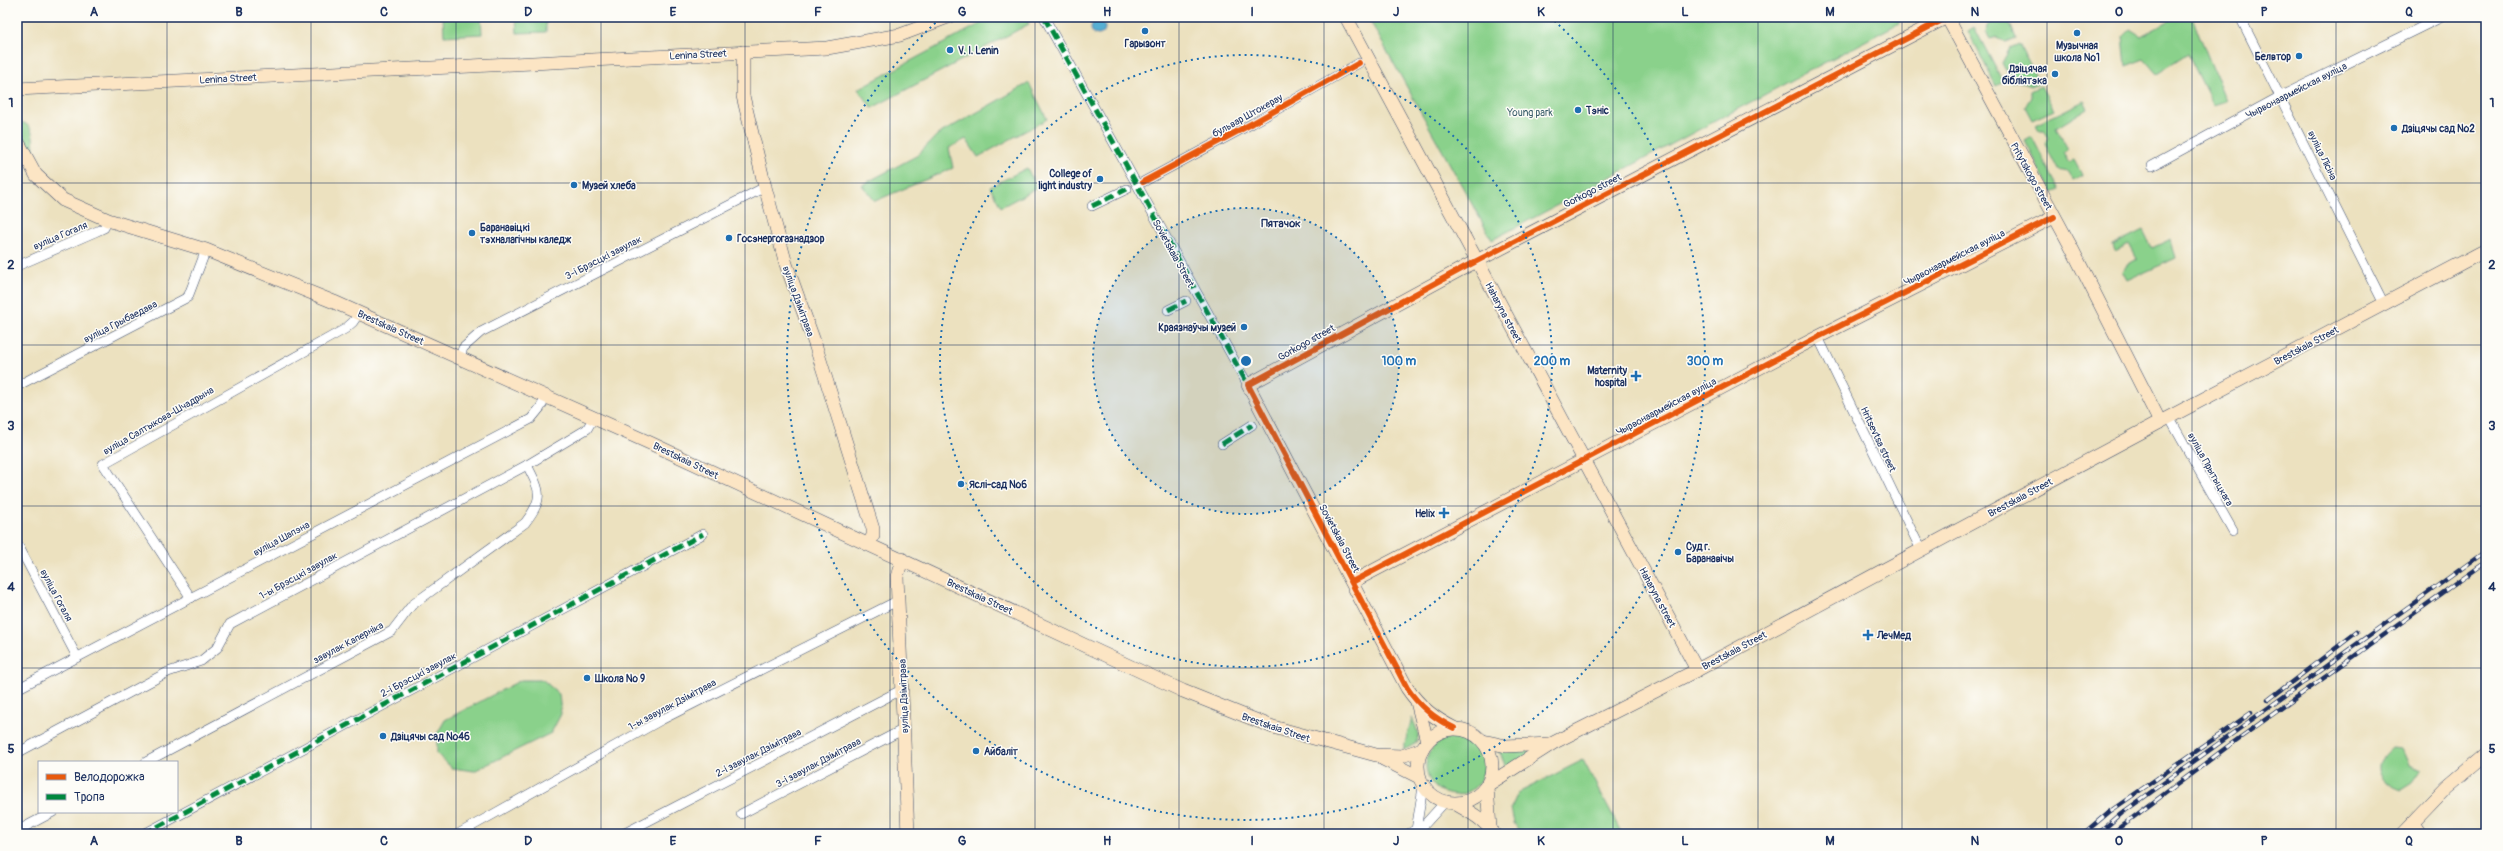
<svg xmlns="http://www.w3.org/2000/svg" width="2503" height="851" viewBox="0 0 2503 851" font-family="Pangolin,sans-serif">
	<rect width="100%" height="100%" fill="#fdfcf7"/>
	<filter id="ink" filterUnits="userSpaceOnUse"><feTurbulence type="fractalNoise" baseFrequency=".025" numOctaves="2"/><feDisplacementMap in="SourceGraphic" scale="8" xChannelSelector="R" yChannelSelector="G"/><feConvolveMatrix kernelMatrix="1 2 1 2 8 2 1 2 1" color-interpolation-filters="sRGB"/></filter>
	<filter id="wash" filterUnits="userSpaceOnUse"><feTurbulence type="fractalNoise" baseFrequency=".012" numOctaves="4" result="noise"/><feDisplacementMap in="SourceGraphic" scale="16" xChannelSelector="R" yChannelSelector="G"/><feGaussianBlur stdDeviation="0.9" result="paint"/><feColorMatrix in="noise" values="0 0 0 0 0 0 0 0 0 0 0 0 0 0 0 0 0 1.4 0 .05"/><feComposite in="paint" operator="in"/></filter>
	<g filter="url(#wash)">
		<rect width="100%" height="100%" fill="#ece1bf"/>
		<g fill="#8ad18b" stroke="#528074">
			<polygon points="443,17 481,17 482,34 444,36"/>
			<polygon points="516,17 546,17 546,32 517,33"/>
			<polygon points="993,17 1025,17 1029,24 872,108 858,89"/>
			<polygon points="1368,17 1901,17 1899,23 1492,240"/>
			<polygon points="1996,17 2009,22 2016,38 2006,42 1997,37 1990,39 1986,32 1987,26"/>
			<polygon points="2171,17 2192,17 2226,101 2213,105 2188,54 2157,74 2144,59 2126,66 2123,36 2130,29 2141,36 2172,19"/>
			<polygon points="1974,27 2003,82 1996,86 1968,31"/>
			<polygon points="2019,44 2039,83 2031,86 2018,81 2012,82 2002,63 2010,48"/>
			<polygon points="1029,83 1047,119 978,157 966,139 949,148 953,168 875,201 862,185 918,155 937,135"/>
			<polygon points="2041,86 2054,110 2032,120 2025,107 2031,97 2031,91"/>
			<polygon points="2084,101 2088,108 2056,128 2068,149 2063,152 2069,162 2074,160 2082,175 2073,180 2068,172 2058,170 2045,144 2049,138 2044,130 2038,130 2035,125"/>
			<path d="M17 122C35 122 33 139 34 153L29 155Z"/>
			<polygon points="2032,137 2059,190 2052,193 2025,141"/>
			<polygon points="1027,168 1037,188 1001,207 990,187"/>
			<polygon points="2143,230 2152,248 2171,239 2176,258 2128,280 2123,271 2127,265 2137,259 2129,244 2115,251 2113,245"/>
			<polygon points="521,680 543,680 559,694 561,714 551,733 474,771 452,768 437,754 437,734 445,720"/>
			<path d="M1412 718C1420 736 1423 742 1403 750Z"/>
			<circle cx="1455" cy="766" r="29"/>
			<path d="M2392 748 2401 749 2408 765 2422 770 2413 783 2402 790C2390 787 2373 773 2381 760 2384 755 2389 751 2392 748Z"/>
			<polygon points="1498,749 1535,750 1506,767"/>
			<polygon points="1583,760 1622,834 1521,834 1514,823 1511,808 1518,793"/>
		</g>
		<circle fill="#56afd3" stroke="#386f98" cx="1098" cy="28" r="7"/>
	</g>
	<g filter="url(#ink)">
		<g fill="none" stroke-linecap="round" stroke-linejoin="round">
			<g stroke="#3a4a6d" stroke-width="10">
				<g id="street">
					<polyline points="1044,17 1248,385"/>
					<polyline points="2240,17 2384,304"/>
					<polyline points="2152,166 2281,96 2442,17"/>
					<polyline points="1143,182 1253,123 1359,63"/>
					<polyline points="1092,206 1127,189"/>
					<polyline points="17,266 95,232 104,228 108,220"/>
					<polyline points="1168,310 1186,301"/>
					<polyline points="1818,337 1921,550"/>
					<polyline points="460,357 463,348 481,332 765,187"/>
					<polyline points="17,386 188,297 206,250"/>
					<polyline points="2169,417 2233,531"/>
					<polyline points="1222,444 1252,425"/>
					<polyline points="17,543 77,657"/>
					<polyline points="191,598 103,464 345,329 353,322 359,313"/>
					<polyline points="17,689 531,419 540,408 547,396"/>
					<polyline points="17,753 168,672 201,661 217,648 230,624 527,465 587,429 594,417"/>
					<path d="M146 762 392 631 412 605 525 523C544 498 541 492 527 465"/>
					<polyline points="741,814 904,729"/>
					<polyline points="1416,830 1423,787"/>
					<polyline points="17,831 53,812"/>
					<polyline points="144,834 703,534"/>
					<polyline points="458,834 661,720 899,600"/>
					<polyline points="623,834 903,689"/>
					<polyline points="1408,834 1425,824 1445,802"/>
				</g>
			</g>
			<g stroke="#3a4a6d" stroke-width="14">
				<g id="secondary">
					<polyline points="1346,17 1697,670"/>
					<polyline points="1947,17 2069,243 2160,422"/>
					<polyline points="743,52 743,96 765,187 786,264 815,344 873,529 873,536 868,544"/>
					<polyline points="17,89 827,48 900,35 948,17"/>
					<polyline points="17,140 36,175 63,200 108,220 206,250 334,302 650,443 1183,691 1273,727 1376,755 1402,756 1422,749"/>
					<polyline points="902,559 897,577 908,834"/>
					<polyline points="1352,582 1818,337 2054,217"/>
					<polyline points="1417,702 1427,741"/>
					<path d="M1454 728C1435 719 1419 706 1407 688L1248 385 1465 267 1947 17"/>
					<circle cx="1455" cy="766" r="37"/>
					<polyline points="1483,741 1506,746 1549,744"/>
					<polyline points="1383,759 1419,777"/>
					<polyline points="1489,784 1553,743 1697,670 2160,422 2486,250"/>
					<polyline points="1487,787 1490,828"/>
					<path d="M1456 804C1470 812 1485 820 1494 834"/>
					<polyline points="2413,823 2420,834"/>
					<polyline points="2402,834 2447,787 2486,754"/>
				</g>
			</g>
			<use href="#street" stroke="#fff" stroke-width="9"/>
			<use href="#secondary" stroke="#fce5c4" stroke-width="13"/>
			<g stroke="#1b2f5e" stroke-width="4.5">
				<g id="rail">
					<polyline points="2268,700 2357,632"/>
					<polyline points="2083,834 2109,812 2251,713"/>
					<polyline points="2098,834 2122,813 2486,551"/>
					<polyline points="2111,834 2227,747 2486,562"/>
				</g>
			</g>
			<use href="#rail" stroke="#fdfcf7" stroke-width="3" stroke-dasharray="9" stroke-linecap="butt"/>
			<g stroke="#00873e" stroke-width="5" stroke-dasharray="10 5" stroke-linecap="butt">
				<polyline points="1044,17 1248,385"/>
				<polyline points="1092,206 1127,189"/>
				<polyline points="1168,310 1186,301"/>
				<polyline points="1222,444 1252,425"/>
				<polyline points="144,834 703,534"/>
			</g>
			<g stroke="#fdfcf7" stroke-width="8">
				<g id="cycleway">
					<polyline points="1143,182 1253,123 1359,63"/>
					<polyline points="1352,582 1818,337 2054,217"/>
					<path d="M1454 728C1435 719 1419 706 1407 688L1248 385 1465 267 1948 17"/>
				</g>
			</g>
			<use href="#cycleway" stroke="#e8590c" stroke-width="6"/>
		</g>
	</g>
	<path fill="none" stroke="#1b2f5e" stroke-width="1" stroke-opacity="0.55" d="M167 17V762M311 17V834M456 17V834M601 17V834M745 17V834M890 17V834M1035 17V834M1179 17V834M1324 17V834M1468 17V834M1613 17V834M1758 17V834M1902 17V834M2047 17V834M2192 17V834M2336 17V834M17 183H2486M17 345H2486M17 506H2486M17 668H2486M167 812V834"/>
	<circle cx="1246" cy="361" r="153" fill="#1f6fb2" fill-opacity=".12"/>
	<g fill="none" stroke="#1f6fb2" stroke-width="2" stroke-dasharray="2 4">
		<circle cx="1246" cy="361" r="153"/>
		<circle cx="1246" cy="361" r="306"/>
		<path d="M1550 17A459 459 0 1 1 942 17"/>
	</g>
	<g fill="#1f6fb2" stroke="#fdfcf7" stroke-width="1.5">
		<circle cx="1145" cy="31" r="4"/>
		<circle cx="2077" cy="33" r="4"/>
		<circle cx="950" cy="50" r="4"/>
		<circle cx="2299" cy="56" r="4"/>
		<circle cx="2055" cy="74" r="4"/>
		<circle cx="1578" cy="110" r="4"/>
		<circle cx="2394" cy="128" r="4"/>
		<circle cx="1100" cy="179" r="4"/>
		<circle cx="574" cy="185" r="4"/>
		<circle cx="472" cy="233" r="4"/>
		<circle cx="729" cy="238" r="4"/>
		<circle cx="1244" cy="327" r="4"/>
		<path d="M1634 370h4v4h4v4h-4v4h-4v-4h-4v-4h4z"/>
		<circle cx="961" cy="484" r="4"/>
		<path d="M1442 507h4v4h4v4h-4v4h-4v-4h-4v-4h4z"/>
		<circle cx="1678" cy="552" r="4"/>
		<path d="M1866 629h4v4h4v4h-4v4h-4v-4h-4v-4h4z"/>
		<circle cx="587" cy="678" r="4"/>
		<circle cx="383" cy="736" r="4"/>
		<circle cx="976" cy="751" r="4"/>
	</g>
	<g text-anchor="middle" stroke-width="3" stroke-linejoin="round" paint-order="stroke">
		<g font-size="10" font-weight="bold" fill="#1b2f5e" stroke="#fdfcf7" text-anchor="start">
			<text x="1145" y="47" text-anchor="middle">Гарызонт</text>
			<text x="2077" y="49" text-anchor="middle">Музычная<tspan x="2077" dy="12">школа №1</tspan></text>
			<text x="958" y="54">V. I. Lenin</text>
			<text x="2291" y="60" text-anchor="end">Белвтор</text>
			<text x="2047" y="72" text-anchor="end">Дзіцячая<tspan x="2047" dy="12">бібліятэка</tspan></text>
			<text x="1586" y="114">Тэніс</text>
			<text x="2402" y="132">Дзіцячы сад №2</text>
			<text x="1092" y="177" text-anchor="end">College of<tspan x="1092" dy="12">light industry</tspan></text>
			<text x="582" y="189">Музей хлеба</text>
			<text x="480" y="231">Баранавіцкі<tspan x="480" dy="12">тэхналагічны каледж</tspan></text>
			<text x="737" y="242">Госэнергогазнадзор</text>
			<text x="1236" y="331" text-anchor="end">Краязнаўчы музей</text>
			<text x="1627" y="374" text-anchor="end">Maternity<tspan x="1627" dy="12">hospital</tspan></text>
			<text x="969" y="488">Яслі-сад №6</text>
			<text x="1435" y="517" text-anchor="end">Helix</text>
			<text x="1686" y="550">Суд г.<tspan x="1686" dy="12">Баранавічы</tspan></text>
			<text x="1877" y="639">ЛечМед</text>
			<text x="595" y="682">Школа № 9</text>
			<text x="391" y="740">Дзіцячы сад №46</text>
			<text x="984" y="755">Айбаліт</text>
		</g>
		<g font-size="10" fill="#1b2f5e" stroke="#fdfcf7">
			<text transform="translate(698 54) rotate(-3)" y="4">Lenina Street</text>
			<text transform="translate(228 78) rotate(-3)" y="4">Lenina Street</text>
			<text transform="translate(2296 90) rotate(-27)" y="4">Чырвонаармейская вуліца</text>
			<text transform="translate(1247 115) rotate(-29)" y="4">бульвар Штокерау</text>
			<text transform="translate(2323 155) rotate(64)" y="4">вуліца Лісіна</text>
			<text transform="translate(2032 176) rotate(61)" y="4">Pritytskogo street</text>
			<text transform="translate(1592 190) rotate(-27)" y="4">Gorkogo street</text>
			<text transform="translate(60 235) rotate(-23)" y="4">вуліца Гогаля</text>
			<text transform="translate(1174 253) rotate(61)" y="4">Sovietskaia Street</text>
			<text transform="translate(603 257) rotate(-27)" y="4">3-і Брэсцкі завулак</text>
			<text transform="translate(1954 257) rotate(-27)" y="4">Чырвонаармейская вуліца</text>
			<text transform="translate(799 301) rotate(70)" y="4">вуліца Дзімітрава</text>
			<text transform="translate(1504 312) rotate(62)" y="4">Haharyna street</text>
			<text transform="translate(120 321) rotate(-27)" y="4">вуліца Грыбаедава</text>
			<text transform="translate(391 327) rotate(24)" y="4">Brestskaia Street</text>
			<text transform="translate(1306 342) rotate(-29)" y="4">Gorkogo street</text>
			<text transform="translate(2306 345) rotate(-28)" y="4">Brestskaia Street</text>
			<text transform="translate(1666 406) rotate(-28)" y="4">Чырвонаармейская вуліца</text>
			<text transform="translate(158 420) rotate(-30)" y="4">вуліца Салтыкова-Шчадрына</text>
			<text transform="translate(1879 439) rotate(65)" y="4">Hritsevtsa street</text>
			<text transform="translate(686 460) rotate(26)" y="4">Brestskaia Street</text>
			<text transform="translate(2211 469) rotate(61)" y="4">вуліца Прытыцкага</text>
			<text transform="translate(2020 497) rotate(-28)" y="4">Brestskaia Street</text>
			<text transform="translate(281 538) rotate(-28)" y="4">вуліца Шапэна</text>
			<text transform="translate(1340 538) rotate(62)" y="4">Sovietskaia Street</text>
			<text transform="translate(298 575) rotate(-29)" y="4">1-ы Брэсцкі завулак</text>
			<text transform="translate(57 595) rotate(62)" y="4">вуліца Гогаля</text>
			<text transform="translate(980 596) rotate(25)" y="4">Brestskaia Street</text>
			<text transform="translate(1658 597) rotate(62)" y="4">Haharyna street</text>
			<text transform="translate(348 642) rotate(-28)" y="4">завулак Каперніка</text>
			<text transform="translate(1734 650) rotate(-28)" y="4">Brestskaia Street</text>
			<text transform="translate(418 674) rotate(-28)" y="4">2-і Брэсцкі завулак</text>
			<text transform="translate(903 696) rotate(-92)" y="4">вуліца Дзімітрава</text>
			<text transform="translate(672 704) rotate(-28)" y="4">1-ы завулак Дзімітрава</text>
			<text transform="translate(1276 727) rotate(19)" y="4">Brestskaia Street</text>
			<text transform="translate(758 752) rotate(-27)" y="4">2-і завулак Дзімітрава</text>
			<text transform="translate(818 762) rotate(-28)" y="4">3-і завулак Дзімітрава</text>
		</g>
		<g font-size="10" fill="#3c606c" stroke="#fdfcf7">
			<text x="1530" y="116">Young park</text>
		</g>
		<g font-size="11" font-weight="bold" fill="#1b2f5e" stroke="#fdfcf7">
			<text x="1281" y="227">Пятачок</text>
		</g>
	</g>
	<circle cx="1246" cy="361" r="6" fill="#1f6fb2" stroke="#fdfcf7" stroke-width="2"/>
	<g font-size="12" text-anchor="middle" font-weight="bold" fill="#1f6fb2" stroke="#fdfcf7" stroke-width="3" stroke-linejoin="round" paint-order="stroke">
		<text x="1399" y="365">100 m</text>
		<text x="1552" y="365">200 m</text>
		<text x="1705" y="365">300 m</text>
	</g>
	<rect width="2503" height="851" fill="none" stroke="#fdfcf7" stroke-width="44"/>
	<rect x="38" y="761" width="140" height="52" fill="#fdfcf7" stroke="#a3aaba"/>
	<rect x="46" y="774" width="20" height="6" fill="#e8590c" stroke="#a3aaba"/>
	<text x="74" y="781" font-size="12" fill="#1b2f5e">Велодорожка</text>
	<rect x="46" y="794" width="20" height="6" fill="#00873e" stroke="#a3aaba"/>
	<text x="74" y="801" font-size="12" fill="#1b2f5e">Тропа</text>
	<rect x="22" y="22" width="2459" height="807" fill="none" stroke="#1b2f5e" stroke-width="1.5"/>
	<g font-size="13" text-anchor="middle" font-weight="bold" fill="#1b2f5e">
		<text x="94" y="16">A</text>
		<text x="239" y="16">B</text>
		<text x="384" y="16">C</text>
		<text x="528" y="16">D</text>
		<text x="673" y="16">E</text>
		<text x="818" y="16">F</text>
		<text x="962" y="16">G</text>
		<text x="1107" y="16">H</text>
		<text x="1252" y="16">I</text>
		<text x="1396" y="16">J</text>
		<text x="1541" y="16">K</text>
		<text x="1685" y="16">L</text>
		<text x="1830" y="16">M</text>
		<text x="1975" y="16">N</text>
		<text x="2119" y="16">O</text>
		<text x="2264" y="16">P</text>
		<text x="2409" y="16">Q</text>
		<text x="11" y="107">1</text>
		<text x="2492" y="107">1</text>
		<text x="11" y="269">2</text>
		<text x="2492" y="269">2</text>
		<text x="11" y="430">3</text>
		<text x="2492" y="430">3</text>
		<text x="11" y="591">4</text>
		<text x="2492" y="591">4</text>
		<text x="11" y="753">5</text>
		<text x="2492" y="753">5</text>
		<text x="94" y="845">A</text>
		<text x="239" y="845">B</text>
		<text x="384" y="845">C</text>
		<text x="528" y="845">D</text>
		<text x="673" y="845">E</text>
		<text x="818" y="845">F</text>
		<text x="962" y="845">G</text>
		<text x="1107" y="845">H</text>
		<text x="1252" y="845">I</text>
		<text x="1396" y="845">J</text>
		<text x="1541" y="845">K</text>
		<text x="1685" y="845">L</text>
		<text x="1830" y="845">M</text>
		<text x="1975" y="845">N</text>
		<text x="2119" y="845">O</text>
		<text x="2264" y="845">P</text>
		<text x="2409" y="845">Q</text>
	</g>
</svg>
